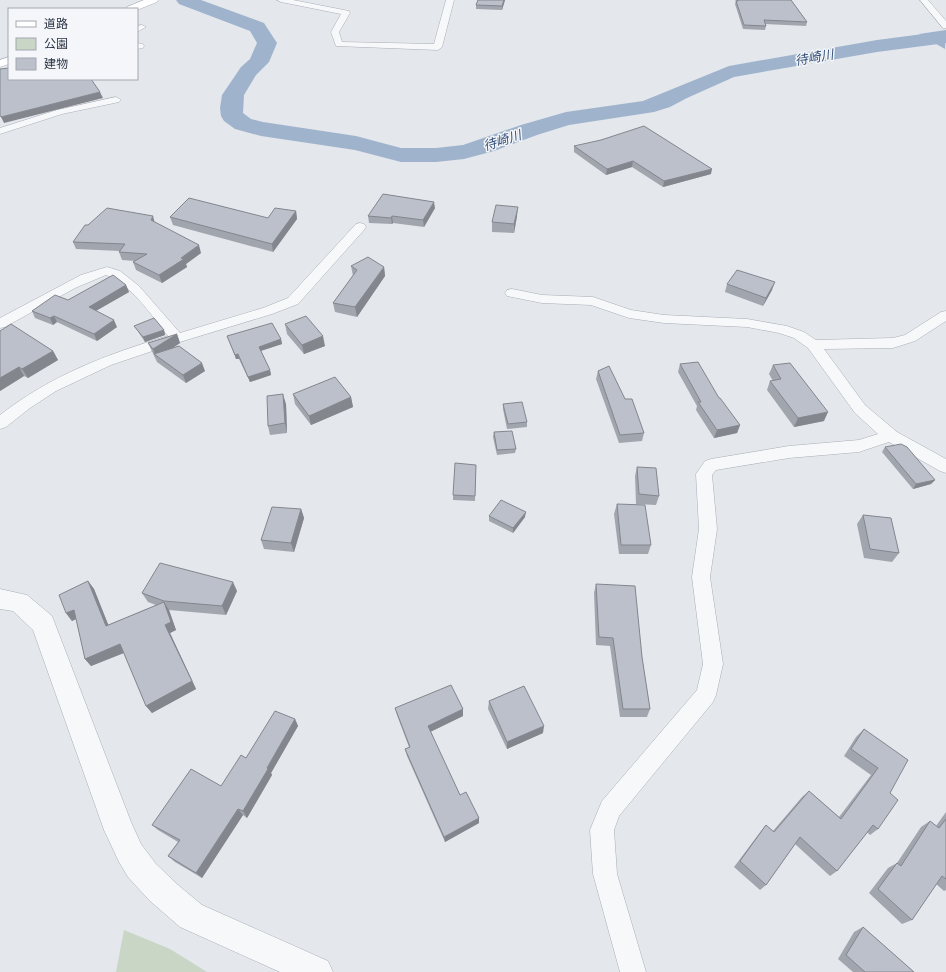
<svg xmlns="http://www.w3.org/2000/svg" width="946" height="972" viewBox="0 0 946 972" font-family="'Archivo Narrow','Noto Sans JP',sans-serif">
	<rect width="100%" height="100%" fill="#e4e7ec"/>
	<polygon fill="#c9d6c5" points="124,930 170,949 207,972 116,972"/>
	<polygon fill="#9fb4cc" points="946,30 945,49 919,34"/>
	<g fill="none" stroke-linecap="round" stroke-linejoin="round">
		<polygon fill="#9fb4cc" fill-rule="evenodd" points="176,0 201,0 264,23 277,43 269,62 256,75 244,95 243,113 251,119 263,122 356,136 401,148 436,148 463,145 521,125 566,112 643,101 729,66 877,40 946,31 946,43 877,52 734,77 687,98 670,107 654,112 569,125 537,135 494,151 464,159 436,162 401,162 355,150 261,136 235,129 224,121 221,116 220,108 222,95 241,67 250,59 257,43 250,31 179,4"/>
		<g stroke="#a9aeb7" stroke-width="1">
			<g id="minor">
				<polygon points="277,0 293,0 349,11 350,13 339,32 342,42 434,44 446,0 454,0 442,47 438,50 336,46 331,32 341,14 281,2"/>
				<polygon points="920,0 928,0 946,21 946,28 943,28"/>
				<polygon points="142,25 146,27 137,32 137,26"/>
				<polygon points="137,43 143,44 144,46 143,48 137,49"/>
				<polygon points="116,97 121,100 119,102 62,114 0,134 0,128 57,110"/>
				<path d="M360 223 364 224 366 227 364 230 298 304 272 314 170 345 111 365 56 391 30 408 6 427 0 429V415C50 376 107 354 168 336 153 317 129 282 106 275L75 288 5 327 0 328V318L81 275 107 267 120 271 139 286 180 333 263 308 288 298 356 224Z"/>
				<polygon points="512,289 542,295 593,297 631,310 664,315 747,319 787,326 804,332 816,340 893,338 905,335 941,312 946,311 946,321 915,341 893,348 824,349 865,405 897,432 946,459 946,473 940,471 889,442 859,452 789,458 716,470 712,475 717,529 710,577 723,664 716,695 713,702 619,816 614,830 617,874 646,972 620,972 593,874 590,830 602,801 697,690 703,664 692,577 699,529 696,474 705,461 711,459 789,446 859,440 878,434 855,413 808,348 794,338 779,333 747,327 664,323 629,318 591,305 542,303 507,296 505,293 507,290"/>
			</g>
		</g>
		<g stroke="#a9aeb7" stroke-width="1">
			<polygon id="tertiary" points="0,589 27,595 52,616 131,822 141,844 156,864 178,885 202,905 328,961 333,972 280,972 180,927 149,900 128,877 119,862 104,830 33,630 13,611 0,609"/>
		</g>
		<g stroke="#a9aeb7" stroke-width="1">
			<g id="secondary">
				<polygon points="144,0 158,0 157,2 137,10 126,9 127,7"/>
				<polygon points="9,57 9,64 0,67 0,60"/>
			</g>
		</g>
		<use href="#minor" fill="#f7f8fa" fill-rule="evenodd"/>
		<use href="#tertiary" fill="#f7f8fa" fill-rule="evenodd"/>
		<use href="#secondary" fill="#fff" fill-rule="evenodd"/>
	</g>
	<g fill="#a1a5ae">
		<polygon points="478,0 505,0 502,10 476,9 476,5"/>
		<polygon points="735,0 791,0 807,22 806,26 765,24 766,26 765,30 743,29 735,4 736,1"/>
		<polygon points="574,146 711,174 663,187 632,167 606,175 574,152"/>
		<polygon points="435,208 424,227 393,223 392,224 369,223 368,216"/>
		<polygon points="296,211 297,219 273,252 173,225 170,217 268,218"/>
		<polygon points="517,216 514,233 492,232 492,222"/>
		<polygon points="155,223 201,253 186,264 187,267 162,283 136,270 133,262 135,261 122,260 119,252 120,251 76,249 73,242"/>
		<polygon points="351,266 384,267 385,276 357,317 335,312 333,303 353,276"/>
		<polygon points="727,284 772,290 763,306 725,292"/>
		<polygon points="126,285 129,292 96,311 117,327 97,341 57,322 53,325 35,318 32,311 68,300"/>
		<polygon points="285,324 325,346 304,354 287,334"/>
		<polygon points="134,326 164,330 165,335 145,342 137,330"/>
		<polygon points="0,331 53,351 58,360 28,378 24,376 0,391"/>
		<polygon points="177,334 180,343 173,348 205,371 186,383 157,362 148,343"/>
		<polygon points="227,336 281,339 282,344 261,351 270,370 271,375 250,382 239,359 236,359"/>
		<polygon points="680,364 740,425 737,433 714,438 696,410 697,406 678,372"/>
		<polygon points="773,365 824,421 794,427 767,390 770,381 773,381 769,374"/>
		<polygon points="598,371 625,399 644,433 642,441 619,443 596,379"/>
		<polygon points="293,394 351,397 353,407 311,425 295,404"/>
		<polygon points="286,404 287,433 270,435 268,426"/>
		<polygon points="503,404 527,422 527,427 507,429 503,409"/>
		<polygon points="494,432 516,449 515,453 497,455 493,437"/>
		<polygon points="885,447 935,480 931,484 913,489 882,452"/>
		<polygon points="476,465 475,501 453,500 453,495"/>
		<polygon points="637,467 659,496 656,505 636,504 635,476"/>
		<polygon points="617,504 651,545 648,554 619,554 614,514"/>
		<polygon points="301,509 304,518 294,552 264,549 261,540"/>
		<polygon points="863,515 899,553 892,562 864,558 857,524"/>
		<polygon points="489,516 525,517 513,533 489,521"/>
		<polygon points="88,581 94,589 108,625 156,605 148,602 142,593 237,591 226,615 169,610 176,630 170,633 196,689 152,713 146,706 124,653 91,666 85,659 76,619 72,621 66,613"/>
		<polygon points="596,584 642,657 650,709 647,717 620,717 610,646 596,645 594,593"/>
		<polygon points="489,701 543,733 507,749 488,709"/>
		<polygon points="395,708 463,716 430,732 460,795 479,818 479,823 445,842 407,756 405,749 409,747 397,715"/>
		<polygon points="295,719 298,726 271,773 272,775 247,818 243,815 202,878 175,862 168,856 178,842 158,830 152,825 221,786 246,758"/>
		<polygon points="864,729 890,793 878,829 870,835 867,832 837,871 830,876 795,844 766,885 760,890 734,867 761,831 766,825 773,831 802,797 809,791 839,817 871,775 844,756 856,737"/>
		<polygon points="946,812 946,890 944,891 936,884 912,920 902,924 869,893 888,868 897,863 921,827 930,821 936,826"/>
		<polygon points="863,927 914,972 853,972 838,959 854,932"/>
	</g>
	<g fill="#83868d">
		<polygon points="504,0 505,0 502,10 502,6"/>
		<polygon points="100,92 103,98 4,123 1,117"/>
		<polygon points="633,161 632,167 606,175 607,169"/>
		<polygon points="712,169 711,174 663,187 664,181"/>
		<polygon points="434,202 435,208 424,227 423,220"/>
		<polygon points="518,207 517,216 514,233 514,224"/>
		<polygon points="296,211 297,219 273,252 272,244"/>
		<polygon points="153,216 155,224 151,220"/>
		<polygon points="392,216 393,223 392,224 391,218"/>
		<polygon points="199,245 201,253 186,264 187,267 162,283 159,275"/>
		<polygon points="384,267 385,276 357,317 355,307"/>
		<polygon points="775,282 772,290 763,306 766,298"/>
		<polygon points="126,285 129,292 92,313 89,307"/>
		<polygon points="54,316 57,322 53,325 50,318"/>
		<polygon points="114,320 117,327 97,341 94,334"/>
		<polygon points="164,330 165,335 145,342 143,337"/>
		<polygon points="177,334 180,343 159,357 155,355 153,349"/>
		<polygon points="323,336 325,346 304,354 302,345"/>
		<polygon points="281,339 282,344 260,351 259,347"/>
		<polygon points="53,351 58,360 28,378 22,369"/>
		<polygon points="238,354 239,359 236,359 235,355"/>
		<polygon points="202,363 205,371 186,383 183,375"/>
		<polygon points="19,367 24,376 0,391 0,378"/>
		<polygon points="270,370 271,375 250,382 248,377"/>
		<polygon points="283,394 286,404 287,433 285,423"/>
		<polygon points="351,397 353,407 311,425 309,416"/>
		<polygon points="828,412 824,421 794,427 798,418"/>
		<polygon points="740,425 737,433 714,438 717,430"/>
		<polygon points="935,480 931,484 913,489 916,484"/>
		<polygon points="301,509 304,518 294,552 291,543"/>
		<polygon points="526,512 525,517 513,533 513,528"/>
		<polygon points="88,581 94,589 112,634 106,626"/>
		<polygon points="233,582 237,591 226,615 222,606"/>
		<polygon points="164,602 169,610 176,630 170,633 196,689 152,713 146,706 165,625"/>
		<polygon points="74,610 80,617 72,621 66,613"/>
		<polygon points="120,644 126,652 91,666 85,659"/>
		<polygon points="463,709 463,716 428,733 428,726"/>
		<polygon points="295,719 298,726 271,773 272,775 247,818 243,811"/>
		<polygon points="544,726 543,733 507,749 507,742"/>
		<polygon points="238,809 243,815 202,878 196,873"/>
		<polygon points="479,818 479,823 445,842 444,837"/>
	</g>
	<g fill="#bbc0ca" stroke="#83868d">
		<polygon points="478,0 504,0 502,6 476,5"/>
		<polygon points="738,0 791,0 807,22 764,20 766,26 744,25 736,1 738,1"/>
		<polygon points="9,68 9,79 91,79 100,92 1,117 0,115 0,69"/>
		<polygon points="644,126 712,169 664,181 633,161 607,169 574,146 601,140"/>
		<polygon points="383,194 434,202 423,220 392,216 391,218 368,216"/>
		<polygon points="189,198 268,218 275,208 296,211 272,244 170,217"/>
		<polygon points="496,205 518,207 514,224 492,222"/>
		<polygon points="107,208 153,216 151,220 199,245 181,258 184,259 159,275 133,262 147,254 119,252 125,244 73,242 85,225 88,225"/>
		<polygon points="368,257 384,267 355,307 333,303 357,270 351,266"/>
		<polygon points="737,270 775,282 766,298 727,284"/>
		<polygon points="113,275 126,285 89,307 114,320 94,334 54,316 50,318 32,311 55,295 68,300"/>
		<polygon points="306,316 323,336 302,345 285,324"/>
		<polygon points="154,318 164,330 143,337 134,326"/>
		<polygon points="272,323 281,339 259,347 270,370 248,377 238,354 235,355 227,336"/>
		<polygon points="11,324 53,351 22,369 19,367 0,378 0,331"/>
		<polygon points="177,334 153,349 148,343"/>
		<polygon points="179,346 202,363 183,375 154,354"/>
		<polygon points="698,362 719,398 720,398 740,425 717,430 698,402 701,402 680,364"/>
		<polygon points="790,363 828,412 798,418 770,381 781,379 773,365"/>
		<polygon points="609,366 625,399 632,399 644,433 620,435 598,371"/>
		<polygon points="335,377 351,397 309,416 293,394"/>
		<polygon points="283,394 285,423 268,426 267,396"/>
		<polygon points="522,402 527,422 508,424 503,404"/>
		<polygon points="512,431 516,449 497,450 494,432"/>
		<polygon points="901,444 907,447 935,480 916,484 885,447"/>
		<polygon points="455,463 476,465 475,496 453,495"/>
		<polygon points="637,467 656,468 659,496 639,494"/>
		<polygon points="501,500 526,512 513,528 489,516"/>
		<polygon points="617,504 645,505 651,545 621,545"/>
		<polygon points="272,507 301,509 291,543 261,540"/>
		<polygon points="863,515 891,518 899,553 870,549"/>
		<polygon points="160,563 233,582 222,606 164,601 142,593"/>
		<polygon points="88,581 106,626 164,602 171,622 165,625 192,681 146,706 120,644 85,659 74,610 66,613 59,595"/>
		<polygon points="596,584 635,586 642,657 650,709 623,709 613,638 599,637"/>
		<polygon points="451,685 463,709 428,726 460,795 466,792 479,818 444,837 405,749 410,747 395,708"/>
		<polygon points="524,686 544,726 507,742 489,701"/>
		<polygon points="275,711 295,719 267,768 268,769 243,811 238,809 196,873 168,856 180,840 152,825 191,769 221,786 241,755 246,758"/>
		<polygon points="864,729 908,760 890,793 898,800 878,829 873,825 837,871 800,837 766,885 740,861 766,825 774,832 809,791 841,819 878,768 851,749"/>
		<polygon points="946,819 946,879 942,876 912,920 878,889 897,863 901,866 930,821 939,828"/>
		<polygon points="863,927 914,972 865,972 846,955"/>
	</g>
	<g text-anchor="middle" stroke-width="3" stroke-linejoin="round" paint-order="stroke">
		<g font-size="13" font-style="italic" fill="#34527a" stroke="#f4f6f9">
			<text transform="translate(814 57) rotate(-10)" y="5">待崎川</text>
			<text transform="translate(502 140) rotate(-18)" y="5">待崎川</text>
		</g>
	</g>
	<rect x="8" y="8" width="130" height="72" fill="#f4f6f9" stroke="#a4a8b1"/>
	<rect x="16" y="21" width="20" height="6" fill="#ffffff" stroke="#a4a8b1"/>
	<text x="44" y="28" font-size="12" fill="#2b3445">道路</text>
	<rect x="16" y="38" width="20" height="12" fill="#c9d6c5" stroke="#a4a8b1"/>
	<text x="44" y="48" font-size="12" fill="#2b3445">公園</text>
	<rect x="16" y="58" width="20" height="12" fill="#bbc0ca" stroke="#a4a8b1"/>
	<text x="44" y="68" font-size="12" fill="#2b3445">建物</text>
</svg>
